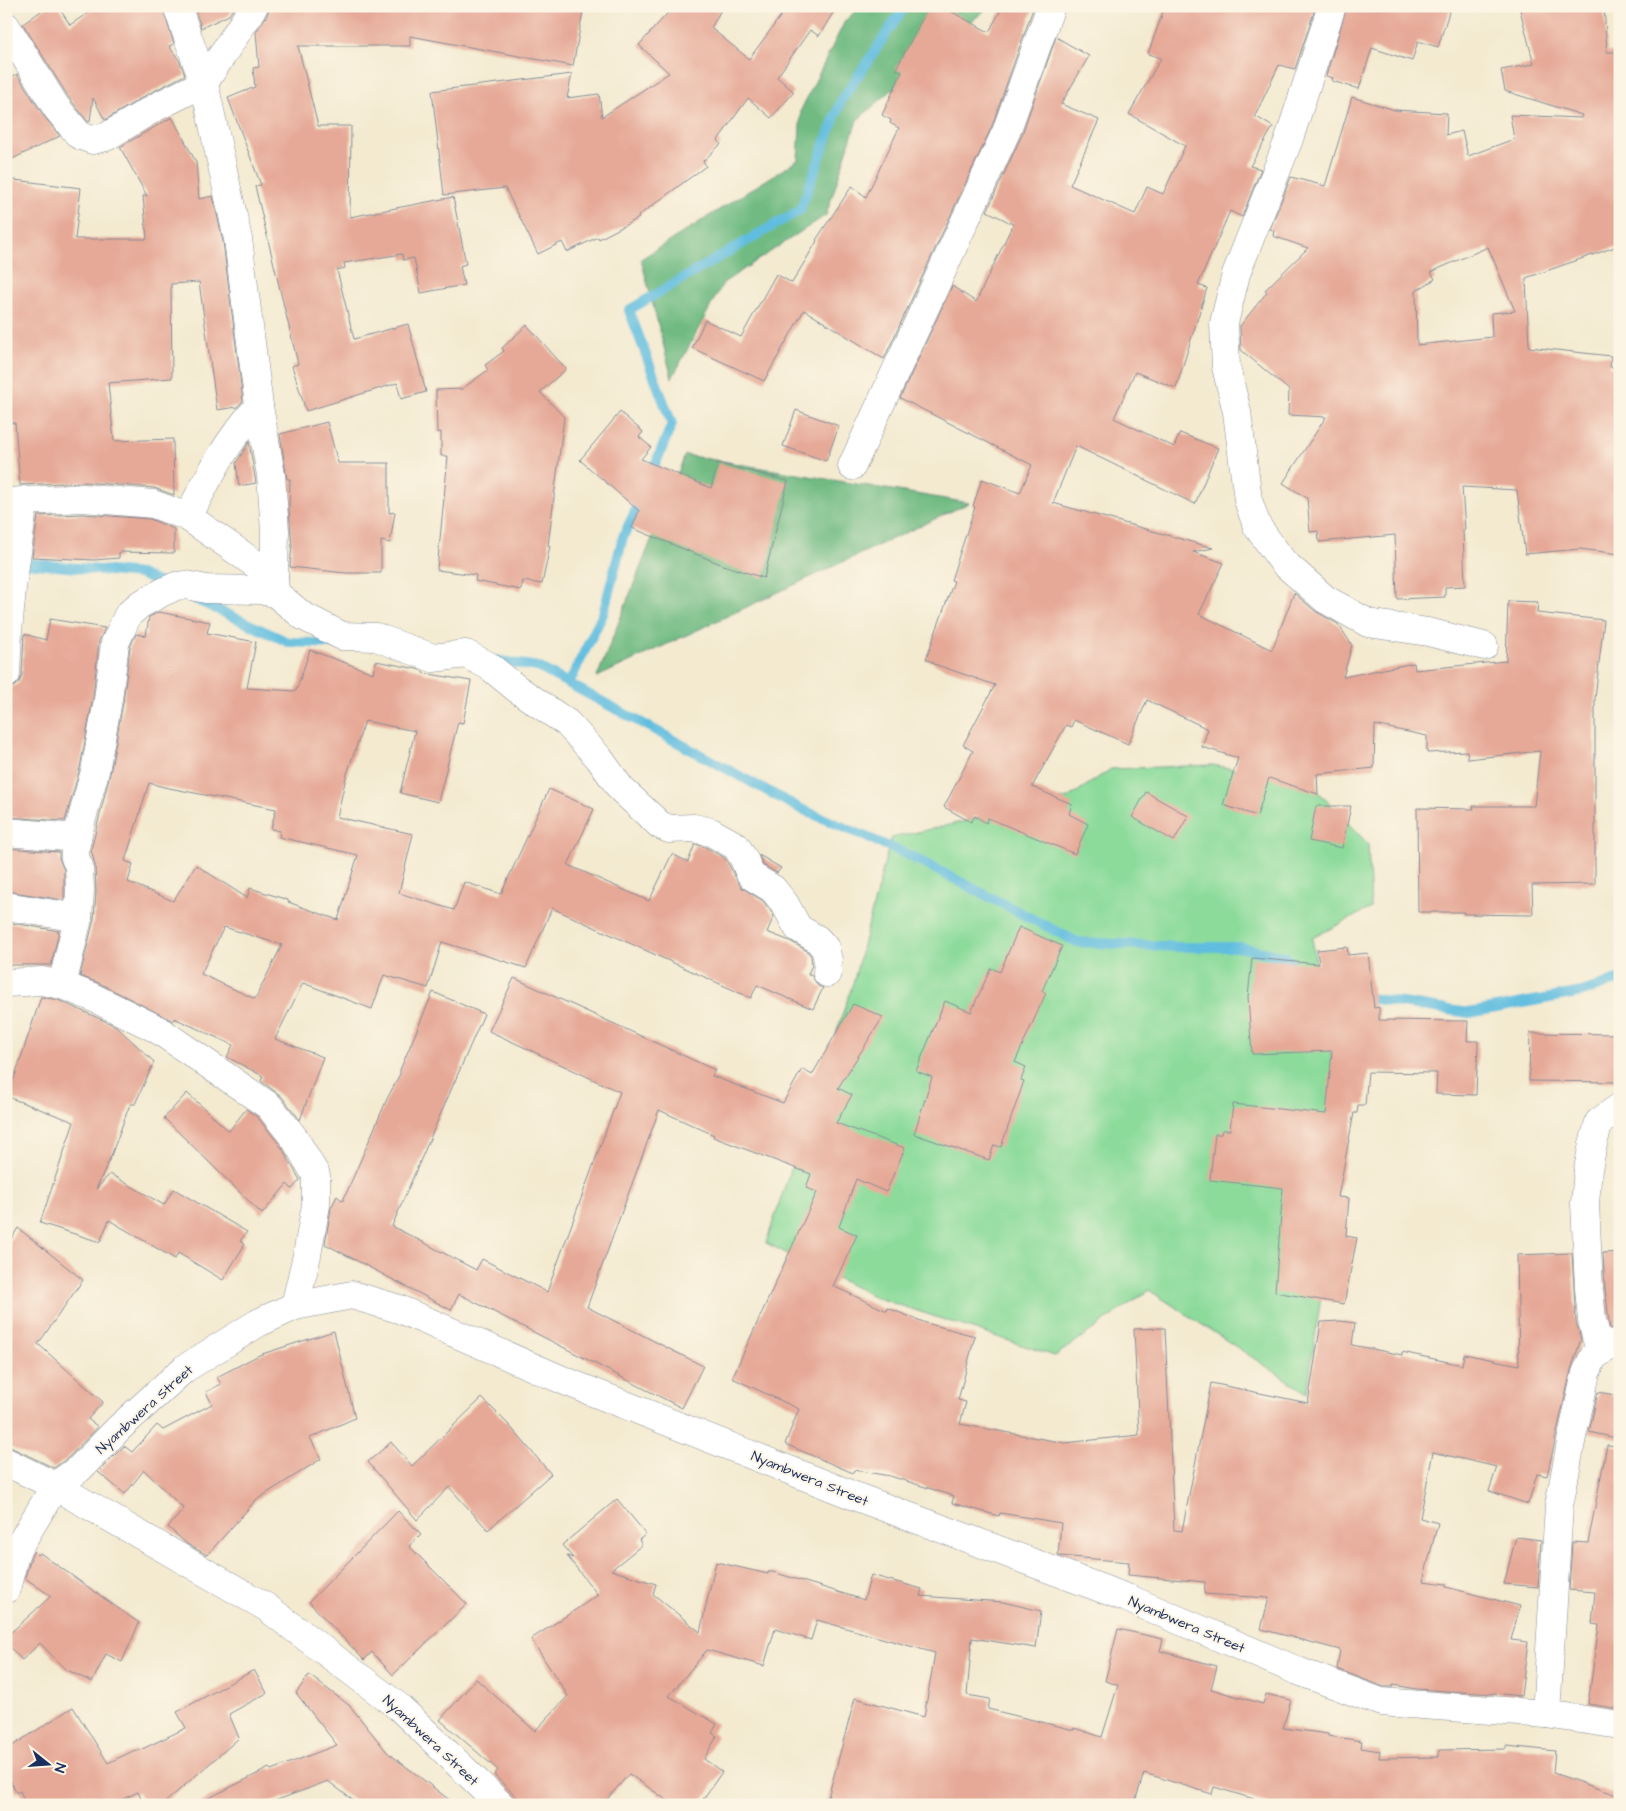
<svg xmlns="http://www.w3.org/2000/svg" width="1626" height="1811" viewBox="0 0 1626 1811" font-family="'Architects Daughter',sans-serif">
	<rect width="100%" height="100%" fill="#fcf5e5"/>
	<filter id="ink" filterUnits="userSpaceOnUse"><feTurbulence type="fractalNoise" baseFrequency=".02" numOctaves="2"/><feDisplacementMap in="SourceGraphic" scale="10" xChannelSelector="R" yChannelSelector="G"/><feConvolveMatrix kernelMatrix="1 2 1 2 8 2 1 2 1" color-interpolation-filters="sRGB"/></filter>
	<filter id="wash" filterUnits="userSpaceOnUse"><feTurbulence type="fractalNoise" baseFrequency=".0096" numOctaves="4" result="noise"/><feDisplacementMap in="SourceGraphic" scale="20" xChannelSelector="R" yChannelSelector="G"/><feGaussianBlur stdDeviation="1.12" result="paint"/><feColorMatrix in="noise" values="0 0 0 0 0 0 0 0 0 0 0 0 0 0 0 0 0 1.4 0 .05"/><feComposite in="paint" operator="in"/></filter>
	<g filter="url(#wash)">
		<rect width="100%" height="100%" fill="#f3ead0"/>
		<polygon fill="#8cdb9b" stroke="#54857c" points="1212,765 1309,782 1368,844 1371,908 1312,938 1344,1138 1307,1393 1149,1290 1055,1356 875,1297 766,1243 854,980 891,838 1068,798 1111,769"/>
		<g fill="#71bb83" stroke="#467570">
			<polygon points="861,6 982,6 985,10 857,120 826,215 723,283 672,378 641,259 798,160 801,110 845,21"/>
			<polygon points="685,455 969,503 597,677"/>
		</g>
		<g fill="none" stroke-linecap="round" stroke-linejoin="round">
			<g stroke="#61bddf" stroke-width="10">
				<polyline points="650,477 672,424 629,310 800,210 841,101 905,6"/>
				<polyline points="16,562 140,574 166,586"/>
				<polyline points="188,596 288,642 338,644"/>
				<polyline points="494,660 538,667 799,808 906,854 1077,942 1180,947 1239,947 1286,957 1298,971"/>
				<polyline points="569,683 603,614 623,537 641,498"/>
				<polyline points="1361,997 1469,1013 1582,992 1620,979"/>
			</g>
		</g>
		<g id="blocks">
			<g fill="#e6a997" fill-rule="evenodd">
				<polygon points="48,6 58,6 70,25 98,6 162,6 174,44 169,46 179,60 185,75 148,94 105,120 93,98 90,121 88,122 69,98 23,24"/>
				<polygon points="194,6 235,6 229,15 201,28"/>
				<polygon points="270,6 584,6 573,66 410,36 410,46 298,46 318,126 351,126 350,217 453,197 466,264 460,266 464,285 421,293 414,258 403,260 402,254 344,263 345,268 337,270 354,339 408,324 426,392 401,399 397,383 306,411 292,366 298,364 255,186 261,185 228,98 255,87 253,68 259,67 256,32 267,15"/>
				<polygon points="674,6 723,6 711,28 749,59 783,13 772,6 837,6 819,36 810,30 777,77 794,92 771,118 748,98 718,140 721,144 703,161 706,166 638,216 639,218 599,239 598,237 567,252 562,242 538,254 505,188 444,195 432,91 572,74 567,98 599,94 602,117 669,73 639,45"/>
				<polygon points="929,6 941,6 989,32 1003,6 1034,6 992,126 884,359 804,310 764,381 692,348 705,320 741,337 776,274 792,283 817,241 816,240 852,186 866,197 899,128 890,123 891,120 882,115 902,72 896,69"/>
				<polygon points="1165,6 1316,6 1295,69 1279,65 1255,116 1273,127 1250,166 1261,169 1242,217 1230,211 1198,285 1207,288 1176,388 1135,372 1114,418 1174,447 1180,433 1218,448 1195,504 1076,446 1053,503 1213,548 1193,552 1224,563 1199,614 1272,650 1294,593 1315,611 1338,624 1352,645 1343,677 1414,663 1415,670 1506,661 1508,601 1538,602 1537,613 1604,620 1595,698 1595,884 1532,885 1533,915 1463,914 1464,912 1418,912 1417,808 1474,809 1473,806 1534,806 1540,751 1468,759 1467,751 1427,753 1427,736 1375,725 1374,768 1317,774 1318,794 1269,778 1257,816 1223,805 1238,758 1202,747 1208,729 1147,700 1128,744 1074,720 1071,727 1066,725 1032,787 1072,804 1069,814 1088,824 1075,854 988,818 986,823 975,816 971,822 944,807 973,751 963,745 995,685 934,664 934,663 926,659 954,581 951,580 975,507 973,506 982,479 1020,493 1032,465 900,398 952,286 976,302 1013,224 987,211 1021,137 1056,37 1089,56 1061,104 1099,120 1070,185 1135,214 1147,187 1163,194 1185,146 1129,114 1161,58 1148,54"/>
				<polygon points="1347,6 1451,6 1438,47 1418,41 1412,61 1372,48 1359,89 1332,81 1333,78 1326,76"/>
				<path d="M1519 6H1604L1607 52H1618L1620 67V237L1618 246 1526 278 1529 347 1611 356 1610 367 1620 368V554L1580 549 1525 554 1517 490 1462 487 1465 530H1463L1465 586 1445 587V597L1397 599 1395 535 1319 542 1318 531 1310 532 1307 498 1283 483 1326 417 1288 415 1289 390 1241 350 1240 326 1267 292 1265 290 1308 248 1273 236 1274 231 1270 229 1291 177 1325 186 1352 97 1395 110 1447 113 1446 135 1462 131 1468 156 1514 139 1510 115 1581 118 1582 115 1505 91 1501 70 1534 64ZM1488 247 1515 311 1491 313 1492 337 1417 345 1416 291 1435 279 1431 272Z"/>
				<polygon points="17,74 43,115 60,136 6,162 6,80"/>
				<polygon points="172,117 196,162 199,199 213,196 223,242 243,401 237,407 217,410 199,282 171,284 172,378 108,383 114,441 173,439 174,495 154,488 84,482 20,485 15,423 6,422 6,179 81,188 75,239 147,239 143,196 147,196 120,147"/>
				<polygon points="527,325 566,369 540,392 564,417 548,546 550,546 542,584 523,581 521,590 475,581 476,575 437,570 448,456 441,456 441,432 437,433 436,390 462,389 488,370 485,365 504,351 502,348"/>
				<polygon points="796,410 839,426 826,461 783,446"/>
				<polygon points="620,412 643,432 639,437 651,447 641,459 711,488 718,463 788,481 764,578 723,565 632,528 639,511 580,460"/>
				<polygon points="327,422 338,463 389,463 389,513 395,512 390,543 381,541 381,573 346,573 290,567 292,546 289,509 290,479 287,479 280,434"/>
				<polygon points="249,442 256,483 239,486 236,463"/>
				<polygon points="83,514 150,519 174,529 174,553 119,552 119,558 94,560 32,557 38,516"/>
				<path d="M159 612 210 622 207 633 256 642 247 688 296 691 310 650 373 673 376 661 417 669 423 671V673L471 681 463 723 458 722 438 802 400 793 415 731 365 721 346 777 337 817 413 834 399 893 454 910 464 882 501 894 549 789 594 809 568 865 649 901 672 854 688 862 695 844 705 847 725 858 741 887 763 901 772 913 774 916 767 932 790 941 807 951 811 956 812 965 808 974 812 976 818 986 823 988 813 1009 757 985 751 998 552 908 526 968 442 942 428 988 384 975 372 1009 303 983 275 1039 323 1057 300 1120 281 1096 261 1081 263 1076 227 1057 233 1045 174 1018 173 1021 99 983 80 976 94 919 96 892 95 865 91 850 110 774 123 703 130 647 136 634 146 636 149 617ZM149 783 164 787 276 809 271 829 280 831 279 837 358 855 338 920 288 902V900L250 888 247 898 196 865 173 901 128 882 133 864 125 861ZM224 927 282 945 255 999 201 974Z"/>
				<polygon points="50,619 105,628 99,641 93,698 80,768 65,821 6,817 6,714 11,688 19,683 22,675 24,634 46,640"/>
				<polygon points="1146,792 1188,816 1174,841 1132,817"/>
				<polygon points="1316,806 1351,806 1342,848 1309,841"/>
				<polygon points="6,848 59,852 59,858 64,870 64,900 6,891"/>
				<polygon points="759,855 781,868 777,873 763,865"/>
				<polygon points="6,922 59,931 51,965 6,965"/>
				<polygon points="1019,927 1062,946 1042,991 1046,993 1015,1062 1026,1067 1021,1080 1024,1081 1001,1147 994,1145 989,1160 914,1134 932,1077 916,1071 945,1001 971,1012 991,968 1000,972"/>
				<polygon points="1347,947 1348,955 1368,953 1374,1008 1379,1007 1379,1020 1468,1021 1467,1041 1478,1041 1476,1095 1436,1094 1437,1073 1368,1072 1365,1105 1358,1105 1357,1113 1354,1113 1338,1197 1349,1198 1346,1236 1357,1238 1344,1304 1275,1292 1283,1188 1210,1180 1215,1134 1221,1134 1222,1130 1230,1130 1233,1104 1326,1114 1332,1051 1252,1054 1248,997 1252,958 1319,964 1317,950"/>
				<polygon points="514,978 715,1070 712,1076 783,1103 802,1069 812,1075 853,1004 883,1017 838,1088 852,1095 836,1123 905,1148 886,1192 856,1179 839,1227 857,1235 833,1286 887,1311 888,1308 926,1323 975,1336 958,1400 966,1402 960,1424 1065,1443 1139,1435 1134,1329 1165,1328 1174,1530 1182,1531 1211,1383 1308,1403 1321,1322 1340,1321 1355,1323 1352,1345 1402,1355 1402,1352 1462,1365 1464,1354 1519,1365 1517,1255 1572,1253 1576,1322 1581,1339 1571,1370 1547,1476 1537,1474 1528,1504 1489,1491 1497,1467 1433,1452 1420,1518 1438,1523 1423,1581 1446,1584 1446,1587 1520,1606 1511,1640 1528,1642 1521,1696 1493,1693 1493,1694 1417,1689 1393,1685 1393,1687 1384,1687 1337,1669 1340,1650 1261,1629 1269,1598 1204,1594 1205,1582 1128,1575 1129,1562 1060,1556 1058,1556 1061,1523 1000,1513 999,1516 952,1503 954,1496 890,1476 854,1470 853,1473 785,1444 799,1409 732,1378 817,1192 806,1188 811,1174 713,1137 714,1135 659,1110 587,1307 703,1366 682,1408 459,1294 451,1310 325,1244 331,1208 337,1196 343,1201 387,1099 400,1074 400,1070 433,992 484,1014 392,1226 476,1270 482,1259 547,1292 620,1092 489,1031"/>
				<polygon points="41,997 58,1000 116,1026 154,1062 135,1104 130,1104 111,1156 96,1189 110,1174 164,1205 174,1189 247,1232 240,1241 245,1244 223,1280 178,1253 175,1259 109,1220 100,1242 40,1223 74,1122 8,1097"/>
				<polygon points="1530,1033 1620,1034 1620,1082 1529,1081"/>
				<polygon points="187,1093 229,1131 246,1109 258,1118 282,1148 300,1180 292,1189 287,1184 262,1214 164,1118"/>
				<polygon points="18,1228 83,1280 38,1344 103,1402 88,1419 98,1427 69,1457 54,1468 6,1445 6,1247"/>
				<polygon points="1620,1252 1620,1328 1610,1329 1605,1288 1603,1253"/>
				<polygon points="334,1331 355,1418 310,1438 321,1459 256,1500 207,1555 187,1544 168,1527 184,1509 144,1470 125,1494 98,1472 124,1446 132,1452 157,1425 163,1430 212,1404 206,1392 221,1384 217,1377 259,1355"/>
				<polygon points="1598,1392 1620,1396 1620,1439 1589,1432"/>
				<polygon points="482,1398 508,1424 551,1474 488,1530 449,1487 417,1520 368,1462 391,1442 412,1466"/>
				<polygon points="1607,1445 1620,1446 1620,1709 1588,1704 1599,1625 1592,1624 1595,1592 1569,1590 1572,1542 1588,1543"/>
				<polygon points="617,1499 646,1534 639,1540 642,1545 611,1570 656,1584 653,1594 700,1632 716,1562 768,1574 768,1572 773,1572 864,1600 871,1575 922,1589 920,1596 1003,1602 1041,1611 1036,1648 972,1638 967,1695 990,1699 988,1709 1074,1730 1074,1728 1102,1737 1118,1685 1105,1681 1118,1629 1163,1639 1160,1651 1217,1666 1211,1689 1263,1704 1266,1694 1291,1700 1283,1728 1328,1734 1328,1736 1362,1741 1361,1748 1380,1751 1379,1758 1439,1757 1439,1750 1506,1749 1506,1746 1555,1751 1553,1773 1620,1796 1620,1805 1274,1805 1214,1787 1212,1794 1144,1773 1134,1805 826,1805 855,1698 924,1717 935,1653 817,1620 811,1640 775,1629 764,1666 707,1650 669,1696 717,1724 712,1733 717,1736 704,1759 722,1772 699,1805 674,1805 629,1774 602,1805 525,1805 494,1775 498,1770 440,1720 476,1679 535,1731 568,1696 531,1639 598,1595 567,1556 573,1558 562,1545"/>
				<polygon points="398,1511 421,1534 409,1546 467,1604 393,1675 372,1652 364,1660 309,1602"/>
				<polygon points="1516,1537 1541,1540 1538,1587 1504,1584"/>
				<polygon points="34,1551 38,1555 40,1553 139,1623 122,1662 106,1654 92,1682 65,1669 40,1643 22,1660 6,1643 6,1637 51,1596 25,1578 31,1557"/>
				<polygon points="254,1670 267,1693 229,1714 239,1738 162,1805 144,1805 138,1792 110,1805 26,1805 20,1791 17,1793 6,1773 6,1750 73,1707 108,1763 135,1750 136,1752 186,1728 177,1712"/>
				<polygon points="309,1675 350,1706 387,1752 456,1805 359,1805 328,1781 264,1805 195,1805 269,1768 271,1770 337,1745 296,1693"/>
			</g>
		</g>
	</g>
	<g filter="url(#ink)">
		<use href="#blocks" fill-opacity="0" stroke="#878c97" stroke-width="1"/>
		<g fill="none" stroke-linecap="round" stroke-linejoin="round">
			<g stroke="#878c97" stroke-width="29">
				<g id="street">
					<polyline points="177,6 204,83 238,239 259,406 271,475 275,531 274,577 275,593"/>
					<polyline points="1332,6 1289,139 1236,274 1224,323 1226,367 1237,412 1248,500 1257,526 1283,562 1325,599 1368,623 1428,632 1484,646"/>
					<polyline points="6,26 56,107 79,135 92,140 106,137 156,107 204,83 254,6"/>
					<polyline points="852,466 1006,132 1051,6"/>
					<polyline points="6,502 83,498 153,504 188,517 274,577"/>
					<path d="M188 517C209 476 227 440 259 406"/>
					<polyline points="6,674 8,632 12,588 24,500"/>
					<polyline points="6,832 77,838"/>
					<polyline points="6,906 78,918"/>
					<polyline points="6,983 42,981 62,985 92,997 157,1029 269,1106 295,1139 316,1175 316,1205 307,1255 295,1306"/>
					<polyline points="62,985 78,918 80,891 79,866 75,858 75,849 78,833 95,771 108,700 115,643 128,615 139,605 163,592 176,586 186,585 206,589 260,590 275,593 303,616 342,636 376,637 433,658 466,654 489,666 516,688 567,723 599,758 621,789 660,825 669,829 694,828 711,832 736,846 744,859 749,872 753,877 773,889 785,904 798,928 817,939 825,948 828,960 827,973"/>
					<polyline points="1600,1352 1592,1320 1589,1289 1585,1203 1588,1169 1593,1144 1599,1122 1620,1107"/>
					<polyline points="6,1560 16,1551 55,1486"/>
					<polyline points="6,1589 16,1551"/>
					<polyline points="1546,1714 1559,1506 1572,1437 1586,1373 1591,1362 1594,1356 1600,1352 1613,1344 1620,1343"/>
				</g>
			</g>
			<g stroke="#878c97" stroke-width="29">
				<g id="secondary">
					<polyline points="6,1462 55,1486 79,1469 119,1428 184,1369 258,1323 295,1306 352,1295 399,1309 565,1381 857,1497 1127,1598 1298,1671 1381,1702 1546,1714 1620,1725"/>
					<polyline points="55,1486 266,1607 399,1707 501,1805"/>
				</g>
			</g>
			<use href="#street" stroke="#fff" stroke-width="28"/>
			<use href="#secondary" stroke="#fff" stroke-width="28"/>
		</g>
	</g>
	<g text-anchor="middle" stroke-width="4" stroke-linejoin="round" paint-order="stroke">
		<g font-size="14" fill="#1b2f5e" stroke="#fcf5e5">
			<text transform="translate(144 1409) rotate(-42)" y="5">Nyambwera Street</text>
			<text transform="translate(810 1478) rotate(22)" y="5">Nyambwera Street</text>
			<text transform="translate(1187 1624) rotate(23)" y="5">Nyambwera Street</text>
			<text transform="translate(431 1740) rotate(43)" y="5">Nyambwera Street</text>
		</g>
	</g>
	<rect width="1626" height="1811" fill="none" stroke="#fcf5e5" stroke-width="25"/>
	<g transform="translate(48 1764) rotate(107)" stroke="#fcf5e5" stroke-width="4" paint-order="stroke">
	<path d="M0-4L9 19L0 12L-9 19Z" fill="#1b2f5e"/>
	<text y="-8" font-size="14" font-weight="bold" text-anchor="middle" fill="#1b2f5e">N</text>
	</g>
</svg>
